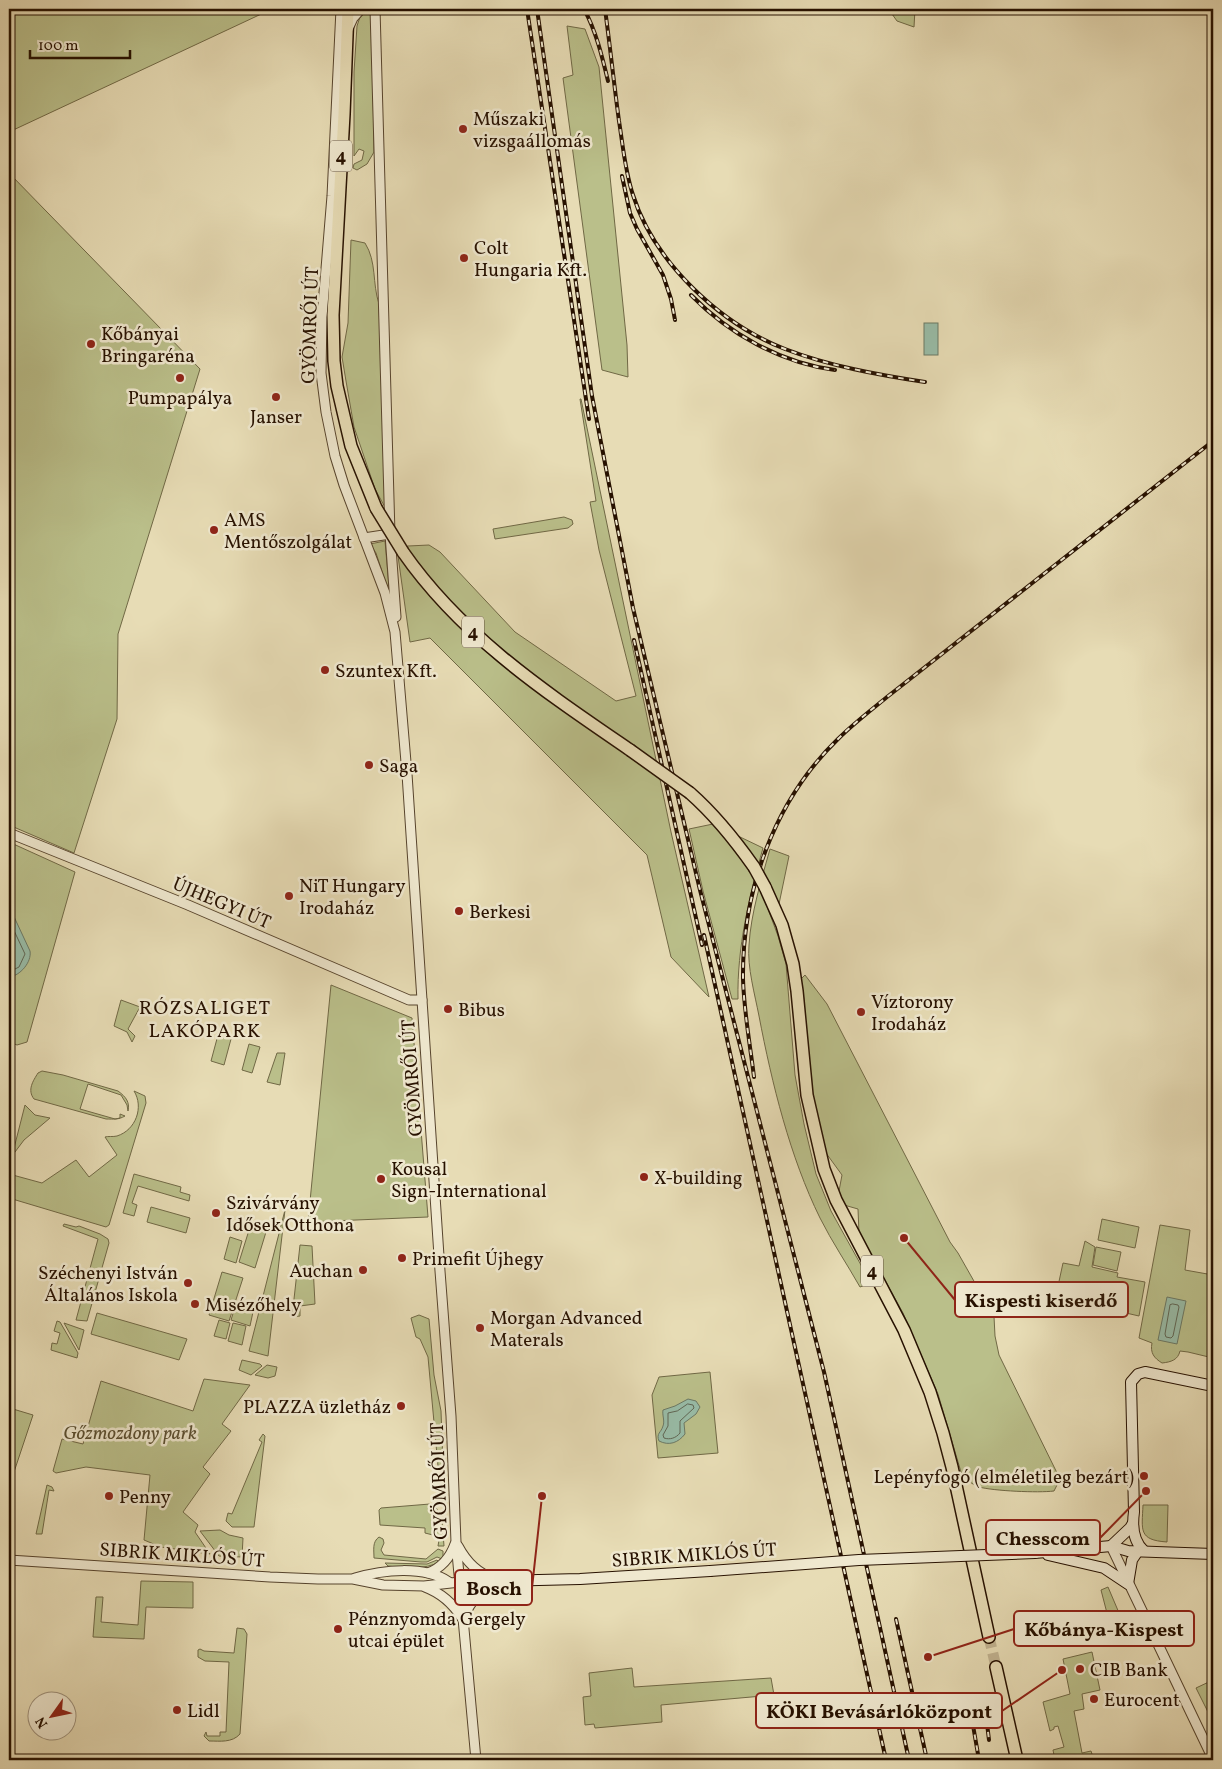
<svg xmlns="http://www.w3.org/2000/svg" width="1222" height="1769" viewBox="0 0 1222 1769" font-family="Vollkorn,serif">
	<rect width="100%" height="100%" fill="#e7dcb5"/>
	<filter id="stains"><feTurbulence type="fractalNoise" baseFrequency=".004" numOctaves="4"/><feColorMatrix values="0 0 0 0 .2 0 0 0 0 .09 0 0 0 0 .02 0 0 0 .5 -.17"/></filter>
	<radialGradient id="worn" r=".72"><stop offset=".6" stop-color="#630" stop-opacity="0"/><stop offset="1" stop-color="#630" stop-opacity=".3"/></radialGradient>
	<g fill="#babf8a" stroke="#706845">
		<polygon points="9,9 272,9 9,132"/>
		<polygon points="368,9 372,9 374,152 367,164 357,170 353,168 354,164 362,160 364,151 359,149 354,156 354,72 357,26 360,17"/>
		<polygon points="872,9 915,9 914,27 897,21 892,14 871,11"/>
		<polygon points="567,26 585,29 599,67 627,345 628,377 602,370 563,78 573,75"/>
		<polygon points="9,173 200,369 118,634 117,719 74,853 9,825"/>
		<path d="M351 240 365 243C377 262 372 283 379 304L386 509 375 489 354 427 346 381 342 357 348 323Z"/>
		<polygon points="580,399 581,399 671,832 709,997 671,957 647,855 430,638 410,642 397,549 408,546 429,545 440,552 515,632 616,701 636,696 599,550 590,502 596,501"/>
		<polygon points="564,517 572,520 573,524 568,528 495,539 493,529"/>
		<polygon points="385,541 389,587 388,590 376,553 370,544"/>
		<path d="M713 824 763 848C749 898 737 947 738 999H732L703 891 689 829Z"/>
		<polygon points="9,842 75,872 27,1042 17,1045 9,1042"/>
		<path d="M770 849 789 856 779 904 768 909 778 936 786 964 795 1075 804 1124 816 1174 831 1211 871 1283 860 1287C847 1264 832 1242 820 1218 790 1157 772 1084 759 1016 755 995 747 967 749 945 751 913 761 881 770 849Z"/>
		<path d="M805 975 827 1004 950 1242 958 1253 979 1290 993 1297 995 1336 999 1355 1060 1479 1054 1491C1038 1493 994 1491 979 1487 971 1484 966 1479 961 1472L938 1394 903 1313 859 1233 858 1209 844 1205 839 1191 842 1175 826 1153 820 1133 810 1078 804 1000 801 979Z"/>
		<polygon points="331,985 412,1018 428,1217 308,1222"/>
		<polygon points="121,1000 140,1007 128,1029 135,1036 132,1042 127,1032 114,1026"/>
		<polygon points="218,1035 231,1039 224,1065 211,1061"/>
		<polygon points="249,1044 260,1047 252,1073 242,1070"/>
		<polygon points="277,1053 285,1053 280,1085 267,1082"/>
		<path d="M42 1071 63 1075 118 1091C126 1097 130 1102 128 1111L127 1105 121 1095 88 1084 80 1109 115 1119 120 1118V1114L125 1116C118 1120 114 1119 106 1119L34 1099C27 1090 33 1081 38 1073Z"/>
		<path d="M134 1091 145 1096 146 1103 109 1225 106 1227 9 1198V1174L42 1183 76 1160 89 1177 117 1155 105 1137C108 1136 113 1137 117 1136 136 1130 144 1107 134 1091Z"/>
		<polygon points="25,1105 35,1115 50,1118 24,1140 12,1156"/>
		<polygon points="134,1174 181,1187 180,1192 190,1195 189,1201 138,1186 132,1203 137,1205 134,1216 123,1213"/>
		<polygon points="151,1207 190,1218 186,1233 147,1222"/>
		<polygon points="285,1210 268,1356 249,1351"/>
		<polygon points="1102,1219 1139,1227 1135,1248 1098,1240"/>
		<polygon points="64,1224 76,1227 79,1226 100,1234 108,1239 109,1243 87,1321 76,1320 98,1239 63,1226"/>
		<path d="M1160 1225 1190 1230 1185 1270 1213 1275V1358L1188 1352 1180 1351C1178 1360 1171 1362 1162 1363 1154 1358 1150 1353 1152 1343L1139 1338Z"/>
		<polygon points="250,1227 266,1232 255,1268 239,1262"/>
		<polygon points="230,1237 242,1241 236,1263 224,1259"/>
		<polygon points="1085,1241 1095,1247 1092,1267 1118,1273 1117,1277 1145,1282 1139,1316 1126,1313 1127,1310 1113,1307 1112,1310 1089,1305 1090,1302 1076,1298 1074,1301 1063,1299 1061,1304 1049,1302 1049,1299 1055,1300 1063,1263 1079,1266"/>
		<polygon points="300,1245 312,1246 315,1304 300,1306 300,1316 292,1317"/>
		<polygon points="1096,1247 1121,1252 1117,1271 1093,1265"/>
		<polygon points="222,1272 243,1278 229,1321 209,1315"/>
		<polygon points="235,1307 253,1312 250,1326 231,1320"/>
		<polygon points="97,1313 187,1339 179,1360 91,1334"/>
		<polygon points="419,1315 429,1319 434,1375 441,1411 443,1465 438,1466 428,1357 420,1339 416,1337 411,1318"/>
		<polygon points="219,1320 230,1323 226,1339 214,1336"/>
		<polygon points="57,1321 60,1322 78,1353 77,1358 51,1350 52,1343 57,1344 60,1333 54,1331"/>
		<polygon points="64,1323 84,1330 79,1350"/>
		<polygon points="233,1323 246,1326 242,1345 228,1341"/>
		<polygon points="242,1360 260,1364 262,1366 251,1375 239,1370"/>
		<polygon points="267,1365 277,1367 275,1376 268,1378 255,1375"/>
		<polygon points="710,1372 718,1453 658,1458 652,1395 659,1377"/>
		<polygon points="204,1379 250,1385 222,1424 231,1431 203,1467 210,1474 183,1512 198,1525 195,1532 210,1554 161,1547 144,1540 150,1475 86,1467 56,1473 53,1471 62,1439 83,1444 101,1381 193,1411"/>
		<polygon points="13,1409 33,1415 9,1487 9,1424"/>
		<polygon points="263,1434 265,1436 254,1527 232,1527 226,1521 228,1513 232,1514 262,1442 259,1440"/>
		<polygon points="47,1485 52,1487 54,1491 49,1490 42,1534 36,1534"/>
		<polygon points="434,1503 442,1520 444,1546 438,1546 439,1540 433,1535 425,1533 425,1528 380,1525 379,1510 381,1508 430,1504 431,1509 434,1509"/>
		<path d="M1143 1505H1168L1167 1542C1138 1540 1142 1530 1143 1505Z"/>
		<polygon points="220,1530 229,1535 243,1538 242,1557 219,1556 200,1531"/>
		<path d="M379 1537 383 1539 384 1543 381 1550 384 1555 426 1559 438 1549 443 1551V1556L442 1559 437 1557 427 1562H421L374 1558C374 1550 372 1542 379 1537Z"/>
		<path d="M437 1560 439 1562C425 1570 404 1568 388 1566L385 1563 427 1564Z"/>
		<polygon points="141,1581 193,1582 193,1608 146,1607 144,1639 93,1637 96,1597 103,1597 101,1622 138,1625"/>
		<polygon points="1108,1587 1125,1627 1115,1630 1114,1625 1117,1621 1115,1618 1108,1617 1101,1590"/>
		<path d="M237 1628 244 1629 247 1634 240 1734C232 1743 220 1741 209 1741L204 1736 206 1732 207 1736H220V1732H226L229 1662 205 1661 198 1657V1650L200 1649 204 1651 234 1653Z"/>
		<polygon points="1092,1652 1100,1690 1082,1694 1084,1709 1074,1711 1082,1753 1091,1751 1094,1760 1055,1760 1053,1750 1064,1747 1058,1726 1054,1727 1054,1729 1050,1731 1043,1702 1070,1694 1063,1659"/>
		<polygon points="632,1668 634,1687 771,1678 774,1695 661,1705 662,1722 595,1728 594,1724 585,1725 583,1697 591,1696 589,1673"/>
		<polygon points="1213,1680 1213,1722 1196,1688"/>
	</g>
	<g fill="#98bca7" stroke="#6b7864">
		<rect x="924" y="323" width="14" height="32"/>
		<path d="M9 906 30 951C32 962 20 976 9 977Z"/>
		<polygon points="1167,1297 1186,1301 1177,1344 1158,1340"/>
		<path d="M688 1399 696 1401 700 1407 696 1414 684 1423 685 1434C678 1443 669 1446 659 1441 656 1433 661 1433 663 1426 665 1421 662 1415 663 1410L675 1406Z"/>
	</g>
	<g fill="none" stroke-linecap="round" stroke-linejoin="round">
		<g stroke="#606654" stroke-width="1">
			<polyline points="9,920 25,954 19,967 9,972"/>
			<polygon points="1173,1304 1178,1305 1179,1307 1173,1336 1171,1338 1166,1337 1165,1334 1170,1305"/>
			<path d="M688 1404 693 1405 694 1408 680 1421V1433C676 1438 670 1440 664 1438L663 1435 668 1426V1413L677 1411Z"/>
		</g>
		<polyline stroke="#c1b391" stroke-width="11" stroke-dasharray="11 5.5" stroke-linecap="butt" points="989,1637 996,1667"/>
		<g stroke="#57442d" stroke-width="11">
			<g id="tertiary">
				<polyline points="341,9 332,196 322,317 321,373 326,412 335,456 344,485 385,593 395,632 407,774 440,1271 451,1416 456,1542 476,1760"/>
				<polyline points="375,9 390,534 396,617"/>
				<polyline points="348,29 353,18 361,9"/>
				<polyline points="364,538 390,534"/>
				<polyline points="9,833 188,905 409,1000 422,1000"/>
				<path d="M458 1546C467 1563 478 1573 496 1580"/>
				<polyline points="1111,1546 1213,1759"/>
				<polyline points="9,1560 270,1577 318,1579 353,1579 383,1585 424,1586 460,1582"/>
				<path d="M428 1573C441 1568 450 1558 455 1544"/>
				<path d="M355 1578C382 1570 424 1565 449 1582"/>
				<path d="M425 1587C441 1593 452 1602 462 1618"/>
				<path d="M464 1617C471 1599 482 1590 499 1582"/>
			</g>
		</g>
		<g stroke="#271100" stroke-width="12">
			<g id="secondary">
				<polyline points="1111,1546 1130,1528 1133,1523"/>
				<path d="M1144 1551C1133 1541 1132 1526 1134 1512L1131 1382 1138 1374 1145 1372 1213 1386"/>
				<polyline points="1035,1553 1111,1546 1128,1551 1213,1554"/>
				<polyline points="1048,1555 1104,1568 1128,1584 1132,1560 1138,1551"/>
				<polyline points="460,1582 580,1579 710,1571"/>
			</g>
		</g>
		<g stroke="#271100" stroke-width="14">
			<g id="primary">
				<polyline points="348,9 344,114 333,315 334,361 337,386 351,446 376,508"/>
				<path d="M403 552C462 637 547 693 630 750"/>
				<path d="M690 793C715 815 735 840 754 867"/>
				<polyline points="765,887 782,925 793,964 797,991 807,1095 824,1169 836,1200 904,1330 930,1392 943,1433 952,1467 989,1637"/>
				<polyline points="996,1667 1017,1760"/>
			</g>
		</g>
		<use href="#tertiary" stroke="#efe8cf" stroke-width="9"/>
		<use href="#secondary" stroke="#efe8cf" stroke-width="10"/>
		<use href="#primary" stroke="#e7dcb5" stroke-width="11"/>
		<g stroke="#271100" stroke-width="4">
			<g id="rail">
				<polyline points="527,9 589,419"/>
				<polyline points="537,9 592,396 633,608 700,890 824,1372 909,1760"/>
				<path d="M584 9C596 31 602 56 608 81"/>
				<path d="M605 9C610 46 614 84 619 121 623 146 625 171 633 195 654 262 720 324 785 349 829 366 879 375 925 382"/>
				<polyline points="622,176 630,213 637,229 663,275 671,299 675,320"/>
				<path d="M691 295C729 334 781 363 835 370"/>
				<polyline points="634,640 702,945"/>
				<polyline points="704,935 886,1760"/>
				<path d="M754 1077C750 1044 744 1012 743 979 742 891 774 801 838 739 853 724 870 711 887 697L1213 441"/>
				<polyline points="896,1619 927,1760"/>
				<polyline points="984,1699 989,1740"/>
				<polyline points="969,1702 979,1760"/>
			</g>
		</g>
		<use href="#rail" stroke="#efe8cf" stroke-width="2" stroke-dasharray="5.5" stroke-linecap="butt"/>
		<g stroke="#271100" stroke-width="12" stroke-linecap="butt">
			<polyline id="secondary-bridge" points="710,1571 859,1560 1035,1553"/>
		</g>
		<g stroke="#271100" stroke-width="14" stroke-linecap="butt">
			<g id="primary-bridge">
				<polyline points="376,508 403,552"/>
				<polyline points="630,750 690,793"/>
				<polyline points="754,867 765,887"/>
			</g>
		</g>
		<use href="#secondary-bridge" stroke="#efe8cf" stroke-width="10"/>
		<use href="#primary-bridge" stroke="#e7dcb5" stroke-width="11"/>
	</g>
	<g fill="#8f2418" stroke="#efe8cf" stroke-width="2">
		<circle cx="463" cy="129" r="5"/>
		<circle cx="464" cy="258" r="5"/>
		<circle cx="91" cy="344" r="5"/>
		<circle cx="180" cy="378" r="5"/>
		<circle cx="276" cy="397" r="5"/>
		<circle cx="214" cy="530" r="5"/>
		<circle cx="325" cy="670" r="5"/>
		<circle cx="369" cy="765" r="5"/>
		<circle cx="289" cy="896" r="5"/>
		<circle cx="459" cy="911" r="5"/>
		<circle cx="448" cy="1009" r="5"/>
		<circle cx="861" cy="1012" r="5"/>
		<circle cx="644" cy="1177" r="5"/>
		<circle cx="381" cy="1179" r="5"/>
		<circle cx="216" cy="1213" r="5"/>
		<circle cx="402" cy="1258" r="5"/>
		<circle cx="363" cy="1270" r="5"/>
		<circle cx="188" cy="1283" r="5"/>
		<circle cx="195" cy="1304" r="5"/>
		<circle cx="480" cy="1328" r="5"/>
		<circle cx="401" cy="1406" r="5"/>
		<circle cx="1144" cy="1476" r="5"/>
		<circle cx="109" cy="1496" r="5"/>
		<circle cx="338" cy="1629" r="5"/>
		<circle cx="1080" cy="1669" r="5"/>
		<circle cx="1094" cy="1699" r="5"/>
		<circle cx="177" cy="1710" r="5"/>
	</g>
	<g text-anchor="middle" stroke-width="5" stroke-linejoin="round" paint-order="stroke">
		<g fill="#efe8cf" stroke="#63523e" stroke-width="1">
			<rect x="330" y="140.5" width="22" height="31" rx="4"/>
			<rect x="462" y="616.5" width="22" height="31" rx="4"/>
			<rect x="861" y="1255.5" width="22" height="31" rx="4"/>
		</g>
		<g font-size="18" font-weight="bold" fill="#271100">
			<text x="341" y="162">4</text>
			<text x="473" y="638">4</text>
			<text x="872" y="1277">4</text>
		</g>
		<g font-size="19" fill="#271100" stroke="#efe8cf" text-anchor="start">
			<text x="473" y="125">Műszaki<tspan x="473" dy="22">vizsgaállomás</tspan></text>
			<text x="474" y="254">Colt<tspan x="474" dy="22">Hungaria Kft.</tspan></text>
			<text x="101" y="340">Kőbányai<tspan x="101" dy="22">Bringaréna</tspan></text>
			<text x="180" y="404" text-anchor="middle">Pumpapálya</text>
			<text x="276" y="423" text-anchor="middle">Janser</text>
			<text x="224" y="526">AMS<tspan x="224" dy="22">Mentőszolgálat</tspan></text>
			<text x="335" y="677">Szuntex Kft.</text>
			<text x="379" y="772">Saga</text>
			<text x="299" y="892">NiT Hungary<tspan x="299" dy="22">Irodaház</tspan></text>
			<text x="469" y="918">Berkesi</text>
			<text x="871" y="1008">Víztorony<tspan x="871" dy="22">Irodaház</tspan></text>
			<text x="458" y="1016">Bibus</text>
			<text x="391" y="1175">Kousal<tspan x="391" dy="22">Sign-International</tspan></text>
			<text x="654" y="1184">X-building</text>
			<text x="226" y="1209">Szivárvány<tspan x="226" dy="22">Idősek Otthona</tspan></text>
			<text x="412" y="1265">Primefit Újhegy</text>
			<text x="353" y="1277" text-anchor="end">Auchan</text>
			<text x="178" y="1279" text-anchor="end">Széchenyi István<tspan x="178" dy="22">Általános Iskola</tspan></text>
			<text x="205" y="1311">Misézőhely</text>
			<text x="490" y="1324">Morgan Advanced<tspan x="490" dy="22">Materals</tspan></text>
			<text x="391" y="1413" text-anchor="end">PLAZZA üzletház</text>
			<text x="1134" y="1483" text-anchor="end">Lepényfogó (elméletileg bezárt)</text>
			<text x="119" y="1503">Penny</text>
			<text x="348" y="1625">Pénznyomda Gergely<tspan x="348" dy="22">utcai épület</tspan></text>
			<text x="1090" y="1676">CIB Bank</text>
			<text x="1104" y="1706">Eurocent</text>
			<text x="187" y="1717">Lidl</text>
		</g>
		<g font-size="19" fill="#271100" stroke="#efe8cf">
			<text transform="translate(309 325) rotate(-88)" y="7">GYÖMRŐI ÚT</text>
			<text transform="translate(222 902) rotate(23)" y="7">ÚJHEGYI ÚT</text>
			<text transform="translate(411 1078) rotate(-94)" y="7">GYÖMRŐI ÚT</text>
			<text transform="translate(438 1481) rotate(-92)" y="7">GYÖMRŐI ÚT</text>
			<text transform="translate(182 1554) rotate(4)" y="7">SIBRIK MIKLÓS ÚT</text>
			<text transform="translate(694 1554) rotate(-4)" y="7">SIBRIK MIKLÓS ÚT</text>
		</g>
		<g font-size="19" font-style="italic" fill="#5a4e30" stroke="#efe8cf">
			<text x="130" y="1439">Gőzmozdony park</text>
		</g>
		<g font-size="20" letter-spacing="1" fill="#271100" stroke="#efe8cf">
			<text x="205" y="1014">RÓZSALIGET<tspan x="205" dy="23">LAKÓPARK</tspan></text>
		</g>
	</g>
	<path fill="none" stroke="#8f2418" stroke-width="2" d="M904 1238L955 1300M1146 1491L1100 1538M542 1496L532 1588M928 1657L1014 1629M1062 1670L1002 1711"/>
	<g fill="#8f2418" stroke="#efe8cf" stroke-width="2">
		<circle cx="904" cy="1238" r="5"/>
		<circle cx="1146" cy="1491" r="5"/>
		<circle cx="542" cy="1496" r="5"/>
		<circle cx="928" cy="1657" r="5"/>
		<circle cx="1062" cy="1670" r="5"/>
	</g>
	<g fill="#efe8cf" stroke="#8f2418" stroke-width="2">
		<rect x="955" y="1282" width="173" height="35" rx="5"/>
		<rect x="986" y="1520" width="114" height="35" rx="5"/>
		<rect x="455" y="1570" width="77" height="35" rx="5"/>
		<rect x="1014" y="1611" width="180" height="35" rx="5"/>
		<rect x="756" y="1693" width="246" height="35" rx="5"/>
	</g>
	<g font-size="20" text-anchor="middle" font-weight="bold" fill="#271100">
		<text x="1041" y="1307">Kispesti kiserdő</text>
		<text x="1043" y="1545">Chesscom</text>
		<text x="494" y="1595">Bosch</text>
		<text x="1104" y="1636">Kőbánya-Kispest</text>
		<text x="879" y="1718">KÖKI Bevásárlóközpont</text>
	</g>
	<rect width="1222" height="1769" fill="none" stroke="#e7dcb5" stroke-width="30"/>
	<rect x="10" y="10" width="1202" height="1749" fill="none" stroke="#271100" stroke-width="2.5"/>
	<rect x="15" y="15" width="1192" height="1739" fill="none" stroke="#271100"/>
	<g transform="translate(52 1716) rotate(237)"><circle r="24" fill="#efe8cf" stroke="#9f927c"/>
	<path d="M0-4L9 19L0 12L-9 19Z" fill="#8f2418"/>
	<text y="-8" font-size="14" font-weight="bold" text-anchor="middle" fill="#271100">N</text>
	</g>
	<path d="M30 50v8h100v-8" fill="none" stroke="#271100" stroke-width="2.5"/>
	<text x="38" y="50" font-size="15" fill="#271100" stroke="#efe8cf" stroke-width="4" paint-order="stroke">100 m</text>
	<rect width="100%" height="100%" filter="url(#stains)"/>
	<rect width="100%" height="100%" fill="url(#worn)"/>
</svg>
